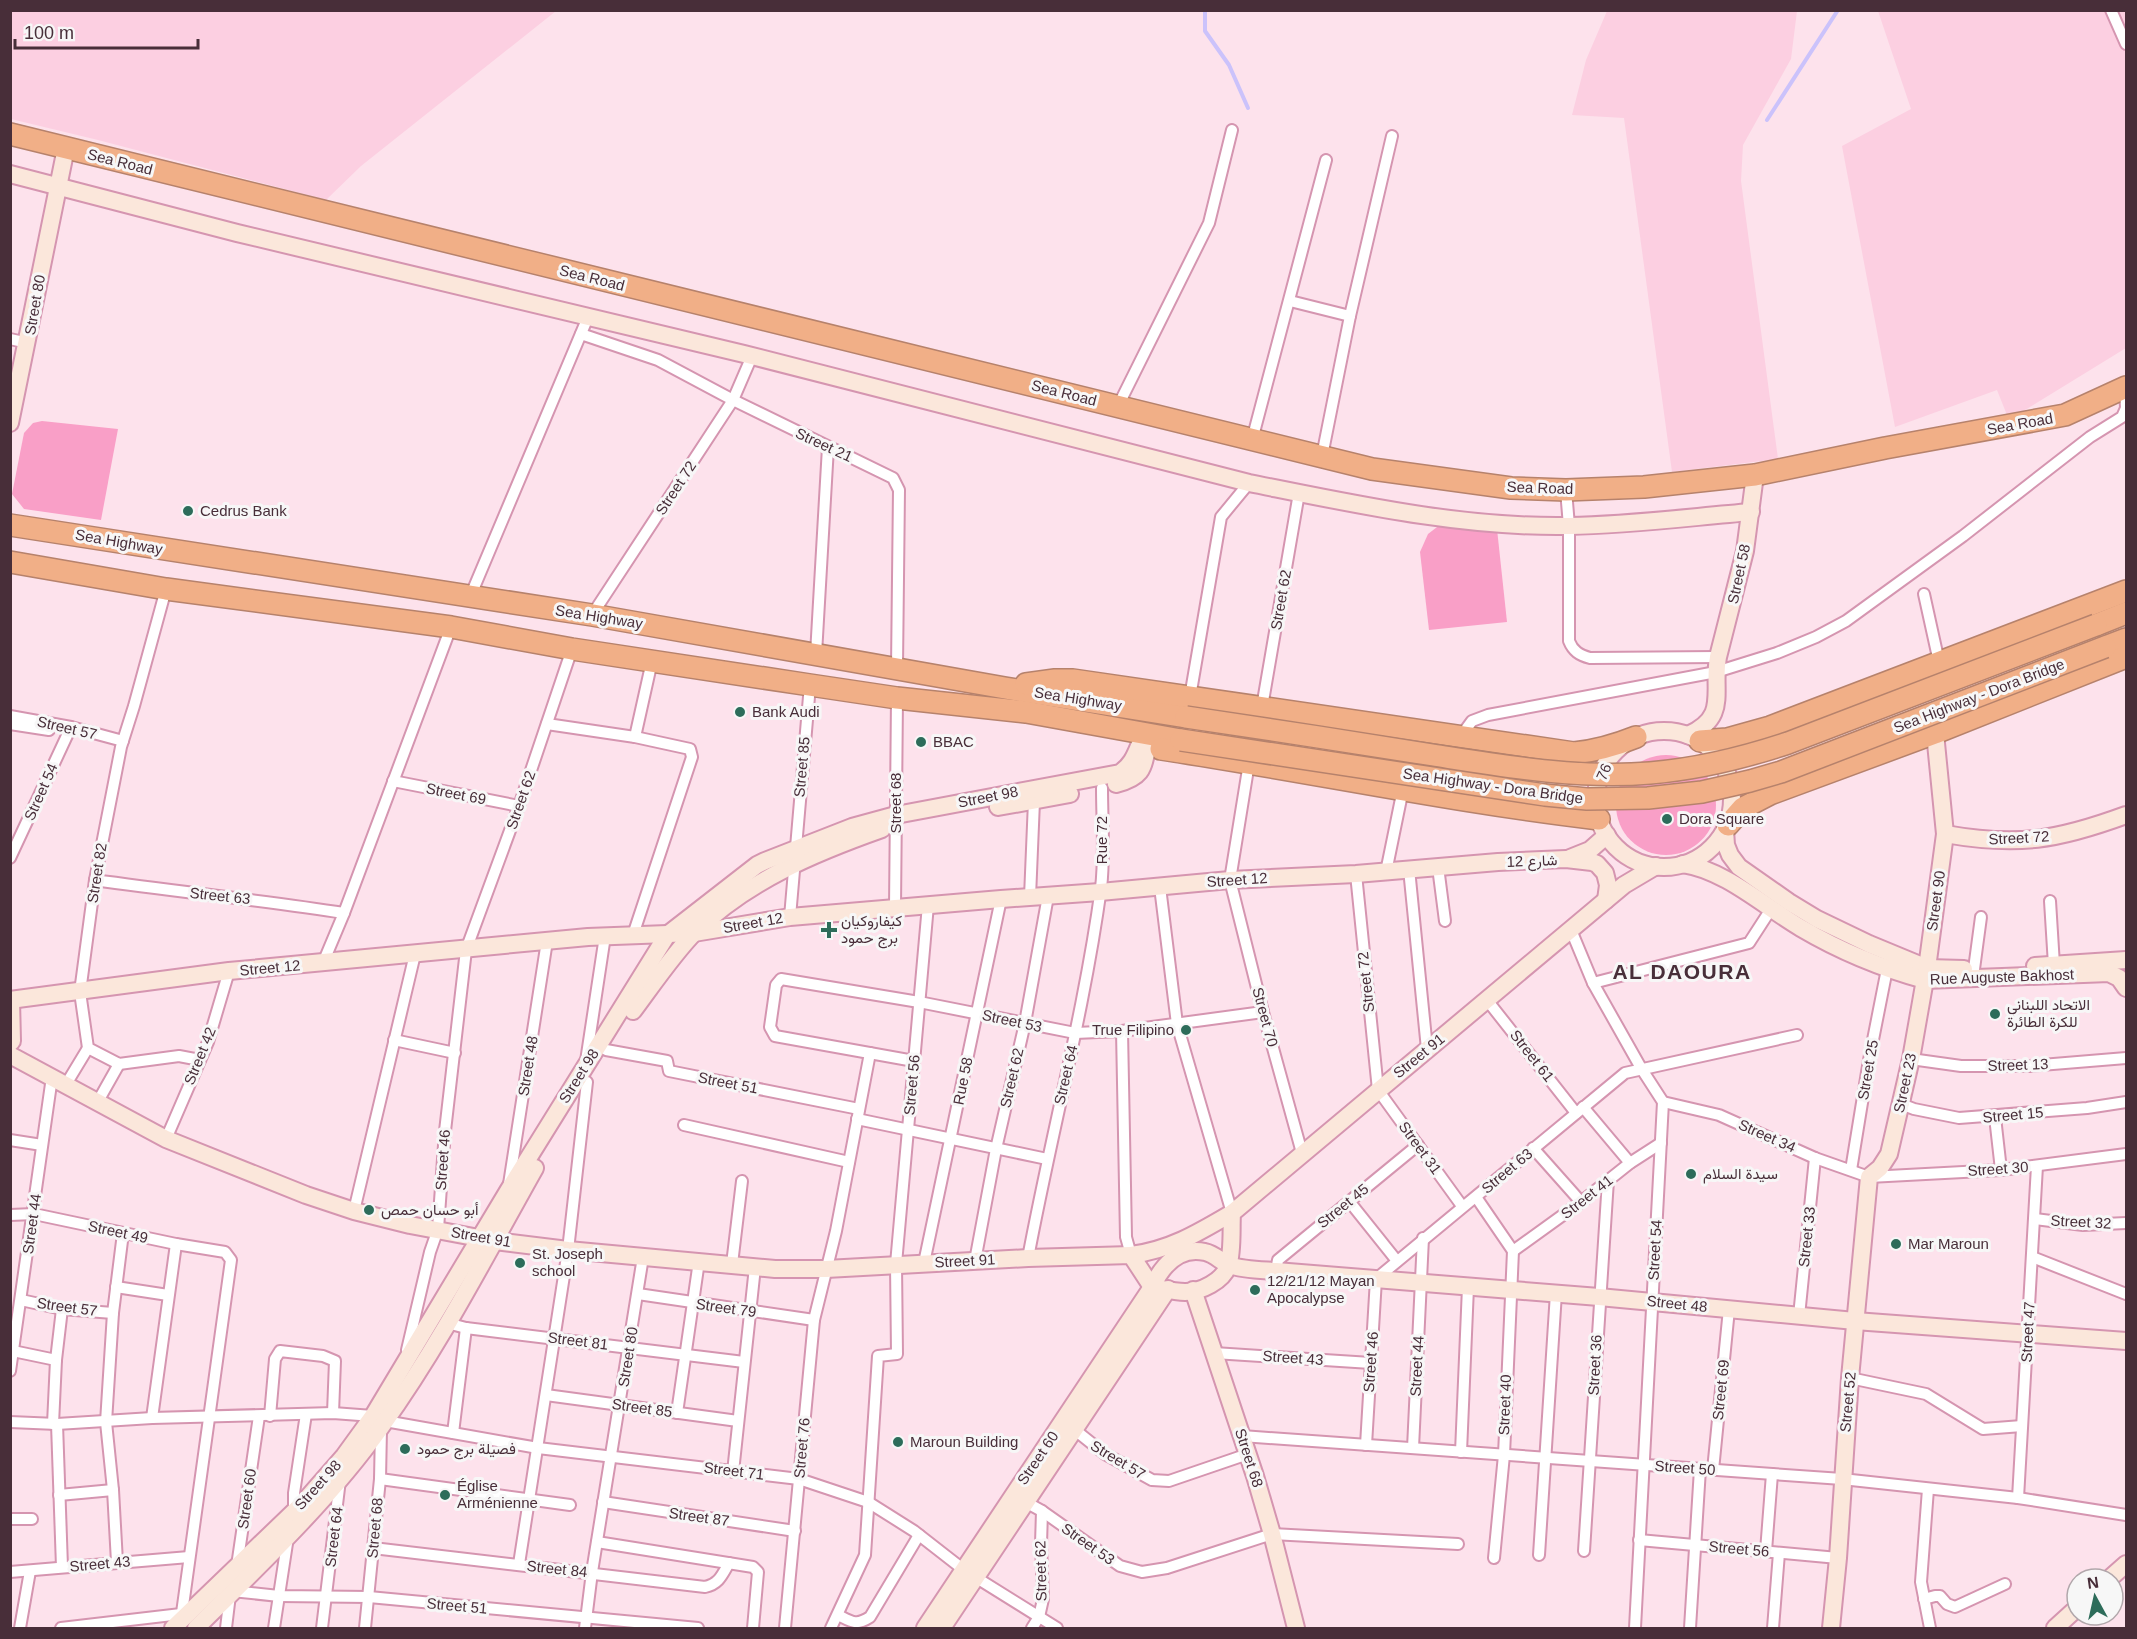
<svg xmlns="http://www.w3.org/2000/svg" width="2137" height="1639" viewBox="0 0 2137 1639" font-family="Helvetica,Vazirmatn,sans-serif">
	<rect width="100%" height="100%" fill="#fde2ec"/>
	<g fill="#fccfe1">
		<polygon points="11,10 556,10 556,11 361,166 326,200 98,140 11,119"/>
		<polygon points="1607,11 1797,11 1791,59 1743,145 1741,181 1778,459 1672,472 1624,118 1572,115 1586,60"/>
		<polygon points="1878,11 2126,11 2126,348 2009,420 1997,390 1895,427 1842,146 1911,109"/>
	</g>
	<g fill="#f99fc7">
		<polygon points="42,421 118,429 101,520 24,509 12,494 24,433 33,423"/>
		<polygon points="1441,524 1497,529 1507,622 1429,630 1420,552 1428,534"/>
		<circle cx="1666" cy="805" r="50"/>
	</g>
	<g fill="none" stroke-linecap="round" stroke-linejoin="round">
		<g stroke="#cbc2fb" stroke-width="4">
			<polyline points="1205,10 1205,31 1229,65 1248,108"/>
			<polyline points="1767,120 1838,10"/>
		</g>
		<g stroke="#d595b0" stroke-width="14">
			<g id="street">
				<polyline points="2111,10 2126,44"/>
				<polyline points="1290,301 1350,316"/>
				<polyline points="581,334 658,360 733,400 893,478 899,490 897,667"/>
				<polyline points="10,339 28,343"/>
				<polyline points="1118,406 1209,223 1232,130"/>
				<polyline points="1252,440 1326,160"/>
				<polyline points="1322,456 1350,316 1392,136"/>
				<path d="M1566 490 1569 526V641C1573 651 1579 655 1590 658L1718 657"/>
				<polyline points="166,589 134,706 121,747 95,880 80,992 88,1048 119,1064 179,1056 200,1060"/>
				<polyline points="1924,594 1939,662"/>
				<polyline points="470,597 588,317"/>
				<polyline points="592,615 733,400 752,356"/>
				<polyline points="816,654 828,447"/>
				<polyline points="1190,697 1221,517 1249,483"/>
				<polyline points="1262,707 1299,493"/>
				<polyline points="10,716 71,727 123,741"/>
				<polyline points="10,724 49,730"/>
				<polyline points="547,724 635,737 690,749 692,757 633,935"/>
				<polyline points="1461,736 1472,721 1488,715 1716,672 1777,653 1816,637 1846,621 1963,536 2090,437 2122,417 2126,408 2125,387"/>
				<polyline points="635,737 652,661"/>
				<polyline points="1249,763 1230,880 1263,1012 1302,1153"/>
				<polyline points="393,781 519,806"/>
				<polyline points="10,858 71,727"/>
				<polyline points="1438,867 1445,921"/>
				<polyline points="1409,869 1427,1049"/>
				<polyline points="1386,872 1403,789"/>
				<polyline points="1356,874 1378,1090 1462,1206"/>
				<path d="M95 880C178 892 262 900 344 913"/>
				<polyline points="1160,887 1177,1024 1232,1213"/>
				<polyline points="1030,897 1034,801"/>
				<polyline points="2050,901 2054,965"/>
				<polyline points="895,908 897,698"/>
				<polyline points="790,917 810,685"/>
				<polyline points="1571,930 1593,983 1641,1068 1663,1102 1635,1628"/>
				<polyline points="323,963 344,913 451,627"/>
				<polyline points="1974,969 1981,917"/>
				<polyline points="1593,983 1749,943 1771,909"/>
				<polyline points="1487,1000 1576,1113"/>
				<polyline points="1122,1031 1126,1237 1131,1255"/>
				<polyline points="394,1040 455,1053"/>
				<polyline points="606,1050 667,1061 669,1071 859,1109"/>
				<polyline points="1911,1059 1961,1066 2030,1066 2126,1058"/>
				<polyline points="586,1061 605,936"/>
				<polyline points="914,1061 775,1036 770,1027 776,985 781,979 919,1002 1075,1033 1122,1031 1263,1012"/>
				<polyline points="65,1086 88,1048"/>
				<polyline points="1663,1102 1719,1115 1815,1158 1869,1177 2001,1170 2126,1154"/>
				<polyline points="97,1103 119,1064"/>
				<polyline points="1901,1104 1914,1109 1959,1118 2087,1108 2126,1102"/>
				<polyline points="1583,1107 1630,1163"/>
				<polyline points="1995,1117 2001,1170"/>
				<polyline points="857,1119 1047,1159"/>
				<polyline points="684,1125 849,1162"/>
				<polyline points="166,1139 208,1042 229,971"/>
				<polyline points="10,1140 42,1145"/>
				<polyline points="1533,1148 1581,1202"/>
				<polyline points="1851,1170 1869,1060 1887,969"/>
				<polyline points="509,1184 547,941"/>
				<polyline points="1476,1197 1513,1251"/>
				<polyline points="1349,1201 1397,1261"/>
				<polyline points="354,1211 415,954"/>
				<polyline points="10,1215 34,1214 176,1244 225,1252 231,1260 181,1620"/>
				<polyline points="2035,1219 2083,1225 2126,1223"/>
				<polyline points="1513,1251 1581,1202 1630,1163 1661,1143"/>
				<polyline points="2032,1257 2126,1294"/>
				<path d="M1028 1258C1051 1135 1084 1012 1101 888 1105 856 1102 821 1102 788"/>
				<polyline points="975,1261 996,1149 1025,1023 1048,896"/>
				<polyline points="924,1263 1001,899"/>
				<polyline points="732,1264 742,1181"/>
				<polyline points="1276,1271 1278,1260 1418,1145"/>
				<polyline points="116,1287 168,1295"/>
				<polyline points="638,1294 814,1320"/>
				<polyline points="21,1300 62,1309 113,1313"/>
				<polyline points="1799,1316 1815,1158"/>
				<polyline points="447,1323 466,1328 744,1362"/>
				<polyline points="407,1350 430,1252 438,1229 445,1131 466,950 519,806 572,649"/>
				<polyline points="13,1351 56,1360"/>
				<polyline points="1214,1353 1371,1363"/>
				<polyline points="10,1371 52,1077"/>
				<polyline points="1850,1378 1926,1394 1983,1429 2022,1426"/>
				<polyline points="546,1395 738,1421"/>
				<polyline points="677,1413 699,1261"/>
				<polyline points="270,1416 275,1359 280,1351 323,1356 335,1361 333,1413"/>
				<polyline points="152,1418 176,1244"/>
				<polyline points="10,1422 57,1424 152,1418 333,1413 373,1416 385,1421 538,1448 799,1479 868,1502 914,1531 964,1570 1057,1628"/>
				<polyline points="53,1424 56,1360 62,1309"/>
				<polyline points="57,1424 62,1567"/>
				<polyline points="1070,1426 1105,1454 1152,1480 1169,1481 1248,1454"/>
				<polyline points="453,1433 466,1328"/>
				<polyline points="1242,1436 1842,1479 2018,1498 2126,1515"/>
				<polyline points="1366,1445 1376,1279 1625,1073 1797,1035"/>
				<polyline points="1413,1448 1423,1238"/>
				<polyline points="1461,1452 1468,1287"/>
				<polyline points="1713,1470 1729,1309"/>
				<polyline points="733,1472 755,1267"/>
				<polyline points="380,1479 570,1505"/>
				<polyline points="1928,1489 1921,1582 1930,1628"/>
				<polyline points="59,1495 113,1490"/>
				<polyline points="2018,1498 2037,1166"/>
				<polyline points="1020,1499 1042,1511 1120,1566 1142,1572 1167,1568 1272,1534 1458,1544"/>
				<polyline points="603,1502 795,1531"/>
				<polyline points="294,1511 294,1493 306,1414"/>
				<polyline points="10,1519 32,1519"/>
				<polyline points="1639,1540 1838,1558"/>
				<polyline points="597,1542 753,1567 758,1572 753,1628"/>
				<path d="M373 1548 705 1587C719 1584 722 1575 729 1563"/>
				<polyline points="1584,1551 1608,1180"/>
				<polyline points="1766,1551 1772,1474"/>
				<polyline points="1539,1555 1556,1293"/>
				<polyline points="1494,1558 1504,1455 1513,1251"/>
				<polyline points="117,1562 113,1490 106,1422 113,1313 123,1233"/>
				<polyline points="519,1564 568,1250 587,1082"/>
				<polyline points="237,1566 259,1416"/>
				<polyline points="10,1572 189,1557"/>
				<polyline points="232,1591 279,1596 369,1597 698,1628"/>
				<polyline points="1924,1599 1935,1596 1940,1596 1947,1604 1955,1607 2005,1584"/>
				<path d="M838 1615C852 1622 856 1626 870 1617L919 1535"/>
				<polyline points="20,1628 30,1571"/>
				<polyline points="61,1628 181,1614"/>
				<polyline points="226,1628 230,1595"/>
				<polyline points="274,1628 288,1537"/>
				<polyline points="322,1628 340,1480"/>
				<polyline points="365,1628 380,1479 381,1429"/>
				<polyline points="585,1628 592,1572 643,1257"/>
				<polyline points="785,1628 814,1320 836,1231 870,1053"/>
				<polyline points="831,1628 865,1555 878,1356 897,1354 896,1264 928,905"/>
				<polyline points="1032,1628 1039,1617 1043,1599 1041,1544 1042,1511"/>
				<polyline points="1690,1628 1700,1469"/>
				<polyline points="1773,1628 1779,1553"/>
			</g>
		</g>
		<g stroke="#d595b0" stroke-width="20">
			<g id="secondary">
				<path d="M10 174 237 233 744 354 1249 483C1354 504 1462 528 1569 526 1630 525 1691 517 1751 512"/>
				<polyline points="10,423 66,148"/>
				<circle cx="1664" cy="799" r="68"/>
				<path d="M1688 735C1729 717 1712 692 1718 657L1745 551 1755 475"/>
				<path d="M1116 784C1140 778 1144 770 1147 747"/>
				<polyline points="998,807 1070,794"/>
				<polyline points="1725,830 1726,845 1730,855 1739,867 1789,902 1817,919 1869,944 1927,968 1964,969"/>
				<path d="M1945 834C2018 847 2058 840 2126 815"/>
				<polyline points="1570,858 1590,850 1607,835"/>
				<path d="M1683 864C1725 870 1765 907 1801 928 1840 951 1881 968 1925 980L2109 973 2119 978 2126 988"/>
				<polyline points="2035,966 2126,960"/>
				<polyline points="10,1000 229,971 588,937 694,933 790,917 1001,899 1100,892 1230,880 1356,874 1498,862 1566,859 1592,862 1597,864 1605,873 1608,885 1606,900"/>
				<path d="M633 1011C651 987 674 953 695 932 747 881 814 853 882 829"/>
				<polyline points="10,1043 12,1041 11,1000"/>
				<path d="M10 1055 166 1139 306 1195 354 1211 410 1225 495 1241 568 1250 775 1269H826L1028 1258 1131 1255 1152 1287C1163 1289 1175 1292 1185 1292 1201 1292 1223 1281 1228 1266 1233 1252 1231 1228 1232 1213L1624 885 1656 866"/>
				<path d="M1131 1255C1170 1250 1198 1233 1232 1213"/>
				<polyline points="1193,1290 1255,1476 1272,1534 1296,1628"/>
				<polyline points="2109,1579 2126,1564"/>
				<path d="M173 1628 302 1504 344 1456 373 1416 508 1191 667 935 757 865 765 861 852 827 896 815 1120 773C1131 765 1134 758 1139 746"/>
				<path d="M196 1628C260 1565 329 1500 381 1427 440 1345 486 1255 535 1168"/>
				<path d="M925 1628 1152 1287C1162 1266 1179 1246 1205 1252 1215 1254 1221 1262 1229 1265 1243 1270 1261 1270 1276 1271L1599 1297 1855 1321 2126 1341"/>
				<polyline points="942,1628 1168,1289"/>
				<polyline points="1831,1628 1838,1558 1850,1378 1869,1177 1880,1168 1889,1154 1911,1059 1927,968 1945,834 1935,733"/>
				<polyline points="2055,1628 2077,1608"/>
			</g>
		</g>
		<g stroke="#b6826c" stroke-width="24">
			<g id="highway">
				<polyline points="10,134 1372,469 1511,488 1566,490 1644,487 1755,475 1885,448 2065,415 2126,387"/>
				<polyline points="10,525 592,615 1005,688 1186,717"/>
				<polyline points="10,562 166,589 451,627 572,649 810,685 897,698 1026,712 1181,740"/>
				<polyline points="2096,625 2126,613"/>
				<polyline points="2105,647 2126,639"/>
				<path d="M1026 684 1055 680H1073L1574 753C1596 751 1616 745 1636 737"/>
				<polyline points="1700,741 1727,739 1770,727 2126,591"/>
				<path d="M1161 749C1307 771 1452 802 1599 819"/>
				<polyline points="1728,825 1743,808 1770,794 1935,733 2126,657"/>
			</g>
		</g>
		<use href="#street" stroke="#fff" stroke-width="10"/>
		<use href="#secondary" stroke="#fbe7db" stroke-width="16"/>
		<use href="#highway" stroke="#f1af87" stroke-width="21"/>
		<g stroke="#b6826c" stroke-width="24" stroke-linecap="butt">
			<g id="highway-bridge">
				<path d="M1186 717C1268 729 1351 742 1433 755 1504 766 1578 779 1650 773 1698 769 1743 758 1788 743L2096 625"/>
				<polyline points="1181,740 1545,795 1587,799 1648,798 1702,792 1750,781 1781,772 2105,647"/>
			</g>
		</g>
		<use href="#highway-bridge" stroke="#f1af87" stroke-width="21"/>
	</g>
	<g fill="#2d6c5a" stroke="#f7f7f7" stroke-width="2">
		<circle cx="188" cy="511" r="6"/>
		<circle cx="740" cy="712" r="6"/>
		<circle cx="921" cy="742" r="6"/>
		<circle cx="1667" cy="819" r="6"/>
		<path d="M826 921h6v6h6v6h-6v6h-6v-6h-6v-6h6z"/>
		<circle cx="1995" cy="1014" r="6"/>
		<circle cx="1186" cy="1030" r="6"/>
		<circle cx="1691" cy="1174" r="6"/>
		<circle cx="369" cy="1210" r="6"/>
		<circle cx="1896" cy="1244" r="6"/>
		<circle cx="520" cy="1263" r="6"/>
		<circle cx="1255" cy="1290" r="6"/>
		<circle cx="898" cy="1442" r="6"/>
		<circle cx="405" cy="1449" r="6"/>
		<circle cx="445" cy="1495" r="6"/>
	</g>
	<g text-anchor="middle" stroke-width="6" stroke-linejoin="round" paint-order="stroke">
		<g font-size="15" fill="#482e39" stroke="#f7f7f7">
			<text transform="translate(120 162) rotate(14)" y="5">Sea Road</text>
			<text transform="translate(592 278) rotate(14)" y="5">Sea Road</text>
			<text transform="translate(35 305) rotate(-80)" y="5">Street 80</text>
			<text transform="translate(1064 393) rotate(14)" y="5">Sea Road</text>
			<text transform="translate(2020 424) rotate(-10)" y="5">Sea Road</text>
			<text transform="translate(824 445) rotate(25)" y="5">Street 21</text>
			<text transform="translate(676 488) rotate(-57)" y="5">Street 72</text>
			<text transform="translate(1540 488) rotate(2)" y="5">Sea Road</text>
			<text transform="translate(119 542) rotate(10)" y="5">Sea Highway</text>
			<text transform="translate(1739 574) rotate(-78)" y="5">Street 58</text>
			<text transform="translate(1281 600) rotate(-80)" y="5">Street 62</text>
			<text transform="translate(599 617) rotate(9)" y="5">Sea Highway</text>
			<text transform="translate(1979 696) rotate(-21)" y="5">Sea Highway - Dora Bridge</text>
			<text transform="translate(1078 699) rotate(9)" y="5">Sea Highway</text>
			<text transform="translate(67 728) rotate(13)" y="5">Street 57</text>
			<text transform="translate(802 767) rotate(-85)" y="5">Street 85</text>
			<text transform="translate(1604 772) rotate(-66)" y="5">76</text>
			<text transform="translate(1493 786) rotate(8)" y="5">Sea Highway - Dora Bridge</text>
			<text transform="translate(41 792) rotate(-66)" y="5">Street 54</text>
			<text transform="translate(456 794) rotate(11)" y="5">Street 69</text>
			<text transform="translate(988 797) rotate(-11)" y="5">Street 98</text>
			<text transform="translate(521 800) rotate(-71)" y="5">Street 62</text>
			<text transform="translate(896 803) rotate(-90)" y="5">Street 68</text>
			<text transform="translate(2019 838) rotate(-3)" y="5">Street 72</text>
			<text transform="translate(1102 840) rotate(-90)" y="5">Rue 72</text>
			<text transform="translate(1532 861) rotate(-2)" y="5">شارع 12</text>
			<text transform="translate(97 873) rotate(-81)" y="5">Street 82</text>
			<text transform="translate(1237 880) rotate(-4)" y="5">Street 12</text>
			<text transform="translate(220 896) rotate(6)" y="5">Street 63</text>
			<text transform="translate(1936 901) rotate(-82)" y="5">Street 90</text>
			<text transform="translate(753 923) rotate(-10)" y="5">Street 12</text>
			<text transform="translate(270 968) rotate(-5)" y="5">Street 12</text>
			<text transform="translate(2002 977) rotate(-2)" y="5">Rue Auguste Bakhost</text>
			<text transform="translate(1366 982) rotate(-96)" y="5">Street 72</text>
			<text transform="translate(1265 1017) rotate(75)" y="5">Street 70</text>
			<text transform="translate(1012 1021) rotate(12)" y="5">Street 53</text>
			<text transform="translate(200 1056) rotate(-68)" y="5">Street 42</text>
			<text transform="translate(1419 1056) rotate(-39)" y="5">Street 91</text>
			<text transform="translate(1532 1056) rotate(52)" y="5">Street 61</text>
			<text transform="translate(2018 1065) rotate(-2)" y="5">Street 13</text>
			<text transform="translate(528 1066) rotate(-81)" y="5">Street 48</text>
			<text transform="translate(1868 1070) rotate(-80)" y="5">Street 25</text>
			<text transform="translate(1066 1075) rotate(-77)" y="5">Street 64</text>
			<text transform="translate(579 1076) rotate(-58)" y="5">Street 98</text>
			<text transform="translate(1012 1078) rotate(-77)" y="5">Street 62</text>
			<text transform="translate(963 1081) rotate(-79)" y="5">Rue 58</text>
			<text transform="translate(728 1083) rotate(11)" y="5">Street 51</text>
			<text transform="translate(1905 1083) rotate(-78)" y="5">Street 23</text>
			<text transform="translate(912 1085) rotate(-85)" y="5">Street 56</text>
			<text transform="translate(2013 1115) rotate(-5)" y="5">Street 15</text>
			<text transform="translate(1767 1136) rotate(24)" y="5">Street 34</text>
			<text transform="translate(1420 1148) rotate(54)" y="5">Street 31</text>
			<text transform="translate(443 1160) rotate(-86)" y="5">Street 46</text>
			<text transform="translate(1998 1169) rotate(-4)" y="5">Street 30</text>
			<text transform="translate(1507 1171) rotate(-40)" y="5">Street 63</text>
			<text transform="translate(1587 1197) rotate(-38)" y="5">Street 41</text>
			<text transform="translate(1343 1206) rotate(-39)" y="5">Street 45</text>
			<text transform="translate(2081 1222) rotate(3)" y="5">Street 32</text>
			<text transform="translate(32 1224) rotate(-82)" y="5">Street 44</text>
			<text transform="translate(118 1232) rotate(12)" y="5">Street 49</text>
			<text transform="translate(481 1237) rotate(10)" y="5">Street 91</text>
			<text transform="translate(1807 1237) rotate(-84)" y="5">Street 33</text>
			<text transform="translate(1655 1250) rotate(-87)" y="5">Street 54</text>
			<text transform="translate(965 1261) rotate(-3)" y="5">Street 91</text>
			<text transform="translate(1677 1304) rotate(6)" y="5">Street 48</text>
			<text transform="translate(67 1307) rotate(8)" y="5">Street 57</text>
			<text transform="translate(726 1308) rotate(8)" y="5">Street 79</text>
			<text transform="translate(2028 1332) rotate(-87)" y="5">Street 47</text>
			<text transform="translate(578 1341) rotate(7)" y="5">Street 81</text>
			<text transform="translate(628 1357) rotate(-81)" y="5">Street 80</text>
			<text transform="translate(1293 1358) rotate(4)" y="5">Street 43</text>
			<text transform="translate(1371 1362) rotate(-86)" y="5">Street 46</text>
			<text transform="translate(1595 1365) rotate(-87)" y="5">Street 36</text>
			<text transform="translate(1417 1366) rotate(-87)" y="5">Street 44</text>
			<text transform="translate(1721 1390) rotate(-84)" y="5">Street 69</text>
			<text transform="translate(1848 1402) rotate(-85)" y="5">Street 52</text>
			<text transform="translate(1505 1405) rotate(-88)" y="5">Street 40</text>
			<text transform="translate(642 1408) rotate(8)" y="5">Street 85</text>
			<text transform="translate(802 1448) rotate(-85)" y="5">Street 76</text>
			<text transform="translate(1038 1458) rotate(-56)" y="5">Street 60</text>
			<text transform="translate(1249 1458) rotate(72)" y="5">Street 68</text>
			<text transform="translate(1118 1460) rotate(31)" y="5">Street 57</text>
			<text transform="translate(1685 1468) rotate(4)" y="5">Street 50</text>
			<text transform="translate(734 1471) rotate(7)" y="5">Street 71</text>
			<text transform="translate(318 1485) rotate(-48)" y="5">Street 98</text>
			<text transform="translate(247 1499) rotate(-82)" y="5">Street 60</text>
			<text transform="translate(699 1517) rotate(8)" y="5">Street 87</text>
			<text transform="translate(375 1528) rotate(-85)" y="5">Street 68</text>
			<text transform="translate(334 1537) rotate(-83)" y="5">Street 64</text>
			<text transform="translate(1088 1544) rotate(35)" y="5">Street 53</text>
			<text transform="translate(1739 1549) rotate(5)" y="5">Street 56</text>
			<text transform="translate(100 1564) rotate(-5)" y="5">Street 43</text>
			<text transform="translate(557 1569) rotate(6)" y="5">Street 84</text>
			<text transform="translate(1041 1571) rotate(-91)" y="5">Street 62</text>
			<text transform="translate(457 1606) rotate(5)" y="5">Street 51</text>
		</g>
		<g font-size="15" fill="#482e39" stroke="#f7f7f7" text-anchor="start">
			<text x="200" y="516">Cedrus Bank</text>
			<text x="752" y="717">Bank Audi</text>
			<text x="933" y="747">BBAC</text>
			<text x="1679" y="824">Dora Square</text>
			<text x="841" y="926">كيفاروكيان<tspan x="841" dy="17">برج حمود</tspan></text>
			<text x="2007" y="1010">الاتحاد اللبناني<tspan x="2007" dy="17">للكرة الطائرة</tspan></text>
			<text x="1174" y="1035" text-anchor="end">True Filipino</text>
			<text x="1703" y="1179">سيدة السلام</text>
			<text x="381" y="1215">أبو حسان حمص</text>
			<text x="1908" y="1249">Mar Maroun</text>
			<text x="532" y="1259">St. Joseph<tspan x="532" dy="17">school</tspan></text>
			<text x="1267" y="1286">12/21/12 Mayan<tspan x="1267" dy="17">Apocalypse</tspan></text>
			<text x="910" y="1447">Maroun Building</text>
			<text x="417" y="1454">فصيلة برج حمود</text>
			<text x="457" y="1491">Église<tspan x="457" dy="17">Arménienne</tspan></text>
		</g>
		<g font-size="21" font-weight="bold" letter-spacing="1.5" fill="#482e39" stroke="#f7f7f7">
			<text x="1682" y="979">AL DAOURA</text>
		</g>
	</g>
	<rect width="2137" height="1639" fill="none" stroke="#482e39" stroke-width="24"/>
	<g transform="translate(2095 1597) rotate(352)"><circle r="28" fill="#f7f7f7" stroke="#b1a7ab" stroke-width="1.5"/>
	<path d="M0-4.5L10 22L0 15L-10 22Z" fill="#2d6c5a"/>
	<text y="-9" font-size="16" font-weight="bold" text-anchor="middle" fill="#482e39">N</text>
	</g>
	<path d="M15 39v9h183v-9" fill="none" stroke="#482e39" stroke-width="3"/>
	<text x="24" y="39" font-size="18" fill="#482e39" stroke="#f7f7f7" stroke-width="4.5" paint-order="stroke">100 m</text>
</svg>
